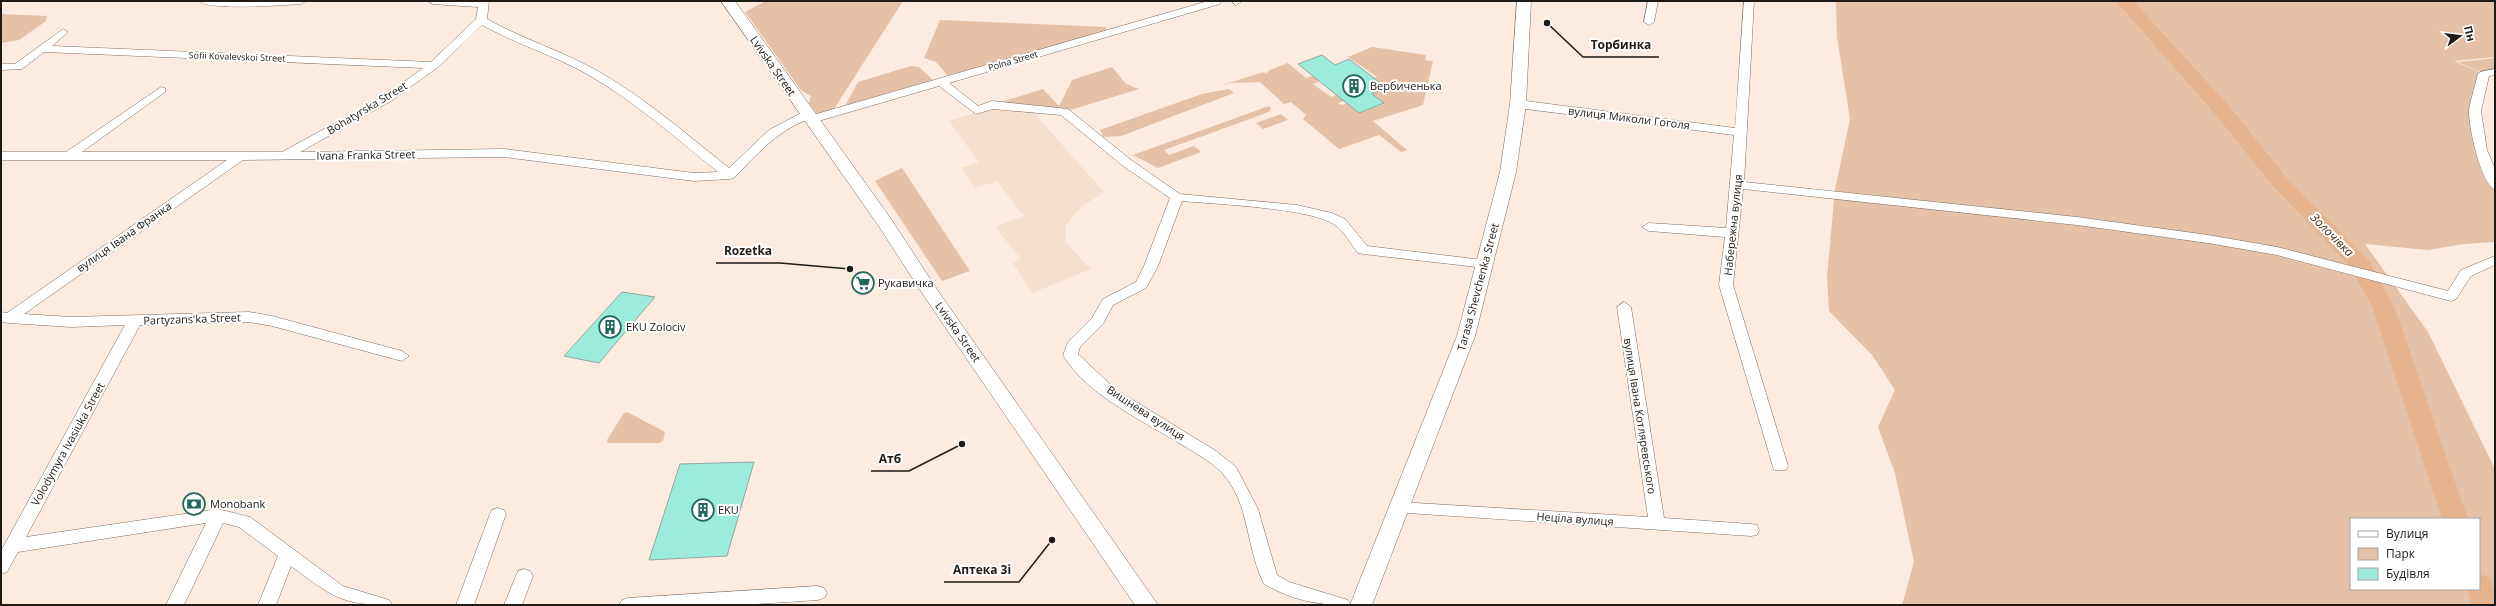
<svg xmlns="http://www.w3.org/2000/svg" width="2496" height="606" viewBox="0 0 2496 606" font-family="'Open Sans',sans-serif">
	<rect width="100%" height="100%" fill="#fcebde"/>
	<polygon fill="#f6dfcd" points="994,107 1034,113 1104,192 1081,207 1066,225 1065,242 1091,269 1032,293 1013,263 1021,259 995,227 1024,216 997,181 975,188 961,168 979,162 949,121"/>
	<g fill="#e4c1a7" fill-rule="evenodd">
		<polygon points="766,1 903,1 834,109 817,114 809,103 811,96 801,90 745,12"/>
		<path d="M1833 1H2494L2495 57 2454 61 2484 74 2475 111 2495 185V242L2464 244 2428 250 2365 244 2428 332 2495 469V605H1902L1914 562 1895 473 1878 427 1895 390 1873 356 1829 311 1827 277 1835 189 1850 119 1837 37 1836 3ZM2351 519H2479V589H2351Z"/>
		<polygon points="1,14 47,16 46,21 19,40 1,43"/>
		<polygon points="940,20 1106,27 1106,31 948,76 936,62 924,58"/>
		<polygon points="1372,47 1426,55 1425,60 1433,61 1423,105 1373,121 1407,150 1401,152 1379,135 1339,149 1303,119 1306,115 1291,102 1284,104 1260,82 1231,83 1219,86 1264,72 1266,74 1269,70 1288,63 1306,78 1328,71 1335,76 1313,84 1331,97 1352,89 1360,95 1338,103 1341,105 1347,103 1359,113 1384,104 1372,94 1387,88 1374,79 1377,77 1348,57"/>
		<polygon points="2495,58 2495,70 2483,73 2458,62"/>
		<polygon points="911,66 919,67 933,80 845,106 858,82"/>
		<polygon points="1112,67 1126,84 1139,89 1064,112 992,105 1043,89 1059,106 1072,80"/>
		<polygon points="1229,89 1234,93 1121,136 1103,137 1100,130 1202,94"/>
		<polygon points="1269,106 1271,108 1269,112 1164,150 1169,155 1194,146 1201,152 1158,168 1133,155"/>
		<polygon points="1281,114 1288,120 1263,129 1256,123"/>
		<polygon points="902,168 970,271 942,281 875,181"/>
		<polygon points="627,412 665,432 663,441 659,443 608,443 607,440 624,413"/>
	</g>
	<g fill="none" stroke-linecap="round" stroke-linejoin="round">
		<g fill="#e6b38c" fill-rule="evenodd">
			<polygon points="2116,1 2133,1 2230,107 2286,177 2369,261 2394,306 2468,519 2442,519 2372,306 2349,265 2272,185 2216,115"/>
			<polygon points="2479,574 2489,577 2495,592 2495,605 2472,605 2467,589 2479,589"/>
		</g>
	</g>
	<g fill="#9debdb" stroke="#92a7a2">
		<polygon points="1322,55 1335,65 1349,59 1387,88 1372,94 1384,103 1359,113 1298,64"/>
		<polygon points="622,292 655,297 599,363 564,356"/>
		<polygon points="754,462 727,556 649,560 680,464"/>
	</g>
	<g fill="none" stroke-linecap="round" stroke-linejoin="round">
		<g stroke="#7d6e63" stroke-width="1">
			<g id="minor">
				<path d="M199 1H306L301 4C285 5 207 11 199 1Z"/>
				<path d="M428 1H489L487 19C521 38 559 50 594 69 643 96 686 134 729 168L769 130 803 112 807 111 813 115 1208 1H1221L1220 4 949 83 978 106 992 101 1068 109 1131 160 1180 194 1297 205 1332 213 1345 219 1367 246 1491 261 1493 264 1486 268 1363 254 1358 253C1351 244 1344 231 1335 225 1313 208 1213 204 1182 201L1158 266 1146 288 1113 305 1103 324 1080 347 1078 354 1115 389 1216 451 1236 467 1258 509 1277 575 1289 582 1348 600 1351 605C1317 605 1294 601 1264 584 1246 549 1250 504 1223 474 1213 463 1200 456 1189 449 1148 423 1088 397 1063 355L1068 342 1092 318 1103 299 1136 282 1144 266 1170 198 1123 166 1061 115 993 109 976 114 939 86 815 122 811 123 806 120C776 132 756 155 734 178L730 179 694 181 504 157 243 160 24 314 71 317 249 312 272 316 402 351 409 356 402 361 272 326 249 322 140 325 26 537 218 509 250 517 343 586 389 600 392 605C339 605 332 596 291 566L276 605H258L278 556 239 527 223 523 184 605H166L206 523 18 552 7 572 1 574V551L125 325 71 327 9 323 1 322V312L7 313 227 160H1V152H66L161 87 165 88V92L82 152H282L383 97 423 68 44 52 22 69 1 70V64H15L63 29 68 32 52 46 431 62 476 19 478 7 433 4ZM482 25C516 44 553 55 587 74 634 101 676 138 718 172L694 173 504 149 300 152 391 101 438 67Z"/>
				<polygon points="1231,1 1241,1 1241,2 1236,5"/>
				<polygon points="1648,1 1658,1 1654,22 1649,25 1644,22"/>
				<polygon points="1744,1 1754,1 1744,182 2077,217 2208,235 2277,247 2448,291 2461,270 2495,256 2495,265 2471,276 2456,299 2451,301 2277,255 2208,243 2077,225 1743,189 1733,285 1788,466 1786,470 1774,470 1719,285 1725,237 1649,231 1642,227 1649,223 1726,228 1734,135 1518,108 1512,104 1518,100 1735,128"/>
				<path d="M2495 69V75L2489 76 2481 111 2487 150 2495 169V189C2481 185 2468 124 2469 110 2471 98 2475 86 2478 74L2480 72Z"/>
				<polygon points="1624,302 1631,307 1664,518 1751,524 1757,525 1759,530 1757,535 1751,536 1393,512 1391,508 1393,504 1399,502 1648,517 1617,307"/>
				<polygon points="498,508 504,510 506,514 474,605 456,605 490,514 492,510"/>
				<polygon points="524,569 530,571 533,576 522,605 504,605 518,571"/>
				<polygon points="818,586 824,588 827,593 824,598 818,600 741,605 619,605 622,600 628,598"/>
			</g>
		</g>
		<g stroke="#7d6e63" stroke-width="1">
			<g id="major">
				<polygon points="721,1 735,1 891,219 938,291 1158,605 1135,605 926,299 878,225"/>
				<polygon points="1517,1 1531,1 1526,104 1516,172 1475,336 1372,605 1350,605 1457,336 1500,172 1510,104"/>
			</g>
		</g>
		<use href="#minor" fill="#fff" fill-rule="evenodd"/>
		<use href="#major" fill="#fff" fill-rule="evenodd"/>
	</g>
	<defs>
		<g id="building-ring" transform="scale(1.15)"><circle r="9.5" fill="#fff" stroke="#22685d" stroke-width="1.5"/><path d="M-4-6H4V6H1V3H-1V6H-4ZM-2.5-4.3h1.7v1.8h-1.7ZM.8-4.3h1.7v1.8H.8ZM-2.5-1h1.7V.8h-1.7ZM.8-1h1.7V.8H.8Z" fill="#22685d"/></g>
		<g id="supermarket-ring" transform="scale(1.15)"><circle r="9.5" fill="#fff" stroke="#22685d" stroke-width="1.5"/><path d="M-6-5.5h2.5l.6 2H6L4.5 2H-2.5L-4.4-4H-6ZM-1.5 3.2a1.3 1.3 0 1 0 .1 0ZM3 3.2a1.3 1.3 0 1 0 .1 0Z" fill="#22685d"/></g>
		<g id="bank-ring" transform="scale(1.15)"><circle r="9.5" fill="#fff" stroke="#22685d" stroke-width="1.5"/><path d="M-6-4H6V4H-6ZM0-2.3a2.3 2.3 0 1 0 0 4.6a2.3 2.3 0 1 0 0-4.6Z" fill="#22685d"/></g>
	</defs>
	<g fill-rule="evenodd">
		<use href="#building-ring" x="1354" y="86"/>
		<use href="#supermarket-ring" x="863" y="283"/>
		<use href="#building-ring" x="610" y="327"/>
		<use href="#bank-ring" x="194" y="504"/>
		<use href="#building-ring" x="703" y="510"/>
	</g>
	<g text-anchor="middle" stroke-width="4" stroke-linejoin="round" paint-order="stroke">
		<g font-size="9" fill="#201a16" stroke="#fff">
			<text transform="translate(237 57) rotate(2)" y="3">Sofii Kovalevskoi Street</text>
			<text transform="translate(1013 61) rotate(-16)" y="3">Polna Street</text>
		</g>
		<g font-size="11" fill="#201a16" stroke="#fff">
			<text transform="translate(773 66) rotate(55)" y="4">Lvivska Street</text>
			<text transform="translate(367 108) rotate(-31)" y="4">Bohatyrska Street</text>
			<text transform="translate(1629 118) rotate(7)" y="4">вулиця Миколи Гоголя</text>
			<text transform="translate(366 155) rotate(-1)" y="4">Ivana Franka Street</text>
			<text transform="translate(1733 225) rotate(-84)" y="4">Набережна вулиця</text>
			<text transform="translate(124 237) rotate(-35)" y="4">вулиця Івана Франка</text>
			<text transform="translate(1478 287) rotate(-75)" y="4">Tarasa Shevchenka Street</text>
			<text transform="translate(192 319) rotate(-2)" y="4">Partyzansʹka Street</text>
			<text transform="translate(958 332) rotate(55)" y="4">Lvivska Street</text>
			<text transform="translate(1146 413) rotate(33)" y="4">Вишнева вулиця</text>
			<text transform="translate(1640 416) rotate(81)" y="4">вулиця Івана Котляревського</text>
			<text transform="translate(68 444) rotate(-61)" y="4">Volodymyra Ivasiuka Street</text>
			<text transform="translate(1575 519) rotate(4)" y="4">Неціла вулиця</text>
		</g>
		<g font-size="11" fill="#201a16" stroke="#fff" text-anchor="start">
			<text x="1370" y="90">Вербиченька</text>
			<text x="878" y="287">Рукавичка</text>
			<text x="626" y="331">EKU Zolociv</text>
			<text x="210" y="508">Monobank</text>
			<text x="718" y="514">EKU</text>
		</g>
		<g font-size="12" font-style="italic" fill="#4a290a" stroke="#fff">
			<text transform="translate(2332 235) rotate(45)" y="4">Золочівка</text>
		</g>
	</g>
	<path fill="none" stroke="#201a16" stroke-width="1.5" d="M1547 23L1583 57H1659M850 269L780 263H716M962 444L909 471H871M1052 540L1019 582H944"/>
	<g fill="#201a16" stroke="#fff" stroke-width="1.5">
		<circle cx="1547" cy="23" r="4"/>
		<circle cx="850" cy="269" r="4"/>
		<circle cx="962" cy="444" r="4"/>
		<circle cx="1052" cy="540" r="4"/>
	</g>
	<g font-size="12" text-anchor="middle" font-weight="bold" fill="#201a16" stroke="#fff" stroke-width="4" stroke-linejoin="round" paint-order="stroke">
		<text x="1621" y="49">Торбинка</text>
		<text x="748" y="255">Rozetka</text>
		<text x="890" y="463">Атб</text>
		<text x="982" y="574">Аптека 3і</text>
	</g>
	<rect width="2496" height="606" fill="none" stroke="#201a16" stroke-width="4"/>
	<rect x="2350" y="518" width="130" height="72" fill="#ffffff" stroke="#a6a3a2"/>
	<rect x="2358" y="531" width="20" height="6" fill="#ffffff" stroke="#a6a3a2"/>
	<text x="2386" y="538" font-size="12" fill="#201a16">Вулиця</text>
	<rect x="2358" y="548" width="20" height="12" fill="#e4c1a7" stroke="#a6a3a2"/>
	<text x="2386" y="558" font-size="12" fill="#201a16">Парк</text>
	<rect x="2358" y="568" width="20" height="12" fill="#9debdb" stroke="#a6a3a2"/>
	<text x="2386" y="578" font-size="12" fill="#201a16">Будівля</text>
	<g transform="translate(2460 36) rotate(75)" stroke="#ffffff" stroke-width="3" paint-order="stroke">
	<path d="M0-3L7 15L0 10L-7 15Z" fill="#201a16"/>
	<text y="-6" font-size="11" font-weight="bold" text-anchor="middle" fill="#201a16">Пн</text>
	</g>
</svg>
